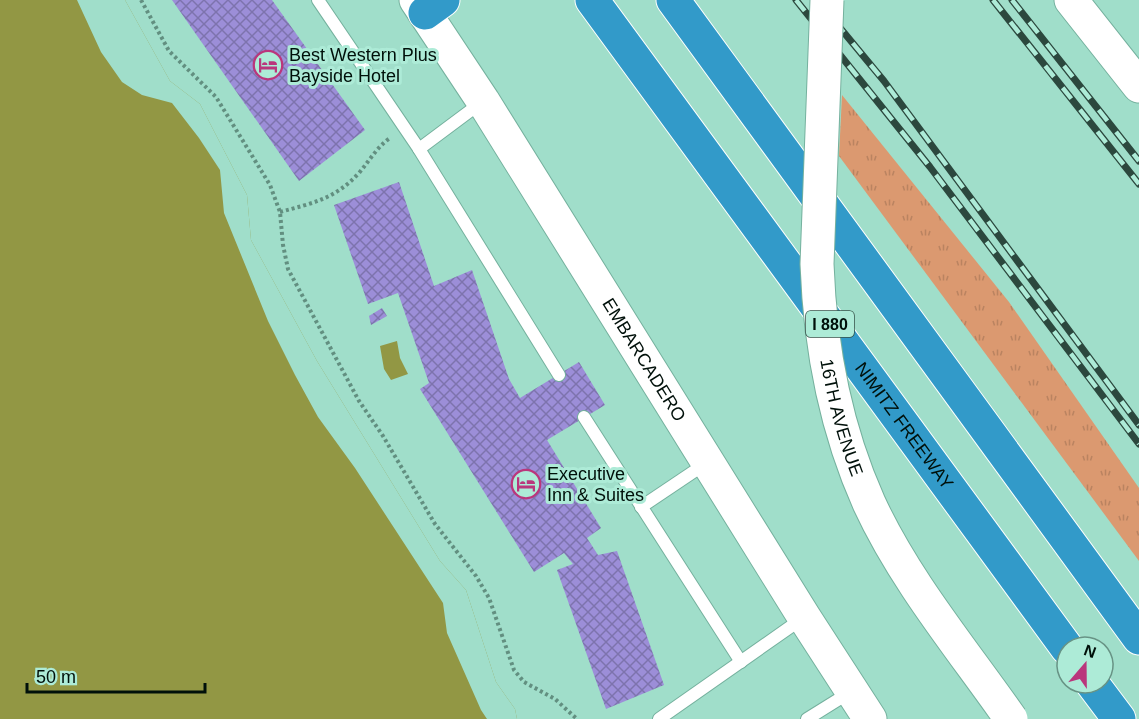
<svg xmlns="http://www.w3.org/2000/svg" width="1139" height="719" viewBox="0 0 1139 719" font-family="Arial,sans-serif">
	<defs>
		<pattern id="grass-tufts" width="24" height="20" patternUnits="userSpaceOnUse" patternTransform="scale(1.5)"><rect width="24" height="20" fill="#db9970"/><path d="M3 7l-1-3M5 7V3M7 7l1-3M15 17l-1-3M17 17v-4M19 17l1-3" fill="none" stroke="#ba8360"/></pattern>
		<pattern id="building-cross-hatch" width="8" height="8" patternUnits="userSpaceOnUse" patternTransform="scale(1.5)"><rect width="8" height="8" fill="#9c8ed8"/><path d="M0 0l8 8M0 8l8-8" fill="none" stroke="#7d73ad"/></pattern>
	</defs>
	<rect width="100%" height="100%" fill="#a0deca"/>
	<polygon fill="url(#grass-tufts)" points="842,95 1009,302 1139,488 1139,561 839,156"/>
	<g fill="#929744">
		<polygon points="0,0 125,0 170,81 200,104 247,195 251,240 317,361 440,561 466,590 496,682 515,709 517,719 0,719"/>
		<polygon points="397,341 400,358 408,374 391,380 384,369 380,346"/>
	</g>
	<polygon fill="#a0deca" points="77,0 125,0 170,81 200,104 247,195 251,240 317,361 440,561 466,590 496,682 515,709 517,719 487,719 481,710 447,633 443,603 355,468 318,417 295,375 268,321 224,213 220,170 199,138 172,103 142,95 122,82 101,52"/>
	<g fill="url(#building-cross-hatch)">
		<polygon points="172,0 272,0 365,130 299,181"/>
		<polygon points="399,182 434,286 472,270 509,379 520,398 579,362 605,405 547,440 601,528 587,538 598,555 617,551 664,685 606,709 557,570 573,564 564,553 534,572 420,389 429,383 398,293 368,304 334,205"/>
		<polygon points="382,308 387,316 371,325 369,316"/>
	</g>
	<g fill="none" stroke-linecap="round" stroke-linejoin="round">
		<g stroke="#75b19e" stroke-width="14">
			<g id="lane">
				<polyline points="318,0 419,149 559,375"/>
				<polyline points="419,149 482,102"/>
				<polyline points="584,417 741,662"/>
				<polyline points="641,507 708,462"/>
				<polyline points="659,719 803,618"/>
				<polyline points="807,719 852,691"/>
			</g>
		</g>
		<g stroke="#75b19e" stroke-width="35">
			<g id="secondary">
				<path id="s1" d="M416 0 483 101 804 617 870 719"/>
				<polyline points="1071,0 1139,86"/>
			</g>
		</g>
		<g stroke="#fff" stroke-width="35">
			<g id="highway">
				<path id="s2" d="M592 0 1067 648"/>
				<polyline points="673,0 1139,638"/>
				<polyline points="425,13 443,0"/>
				<polyline points="1092,683 1119,719"/>
			</g>
		</g>
		<g stroke="#628f80" stroke-width="4" stroke-dasharray="3 3" stroke-linecap="butt">
			<polyline points="141,0 169,51 216,97 270,185 280,212 283,245 288,269 359,401 383,436 435,524 476,576 489,598 514,670 524,682 555,699 577,719"/>
			<path d="M280 212C313 203 335 199 359 173 370 160 377 147 390 138"/>
		</g>
		<use href="#lane" stroke="#fff" stroke-width="12"/>
		<use href="#secondary" stroke="#fff" stroke-width="33"/>
		<use href="#highway" stroke="#329ac9" stroke-width="33"/>
		<g stroke="#2c483e" stroke-width="7">
			<g id="rail">
				<polyline points="796,0 930,167 1139,444"/>
				<polyline points="817,0 884,81 1139,425"/>
				<polyline points="993,0 1139,184"/>
				<polyline points="1012,0 1139,161"/>
			</g>
		</g>
		<use href="#rail" stroke="#adebd7" stroke-width="4.5" stroke-dasharray="14" stroke-linecap="butt"/>
		<g stroke="#75b19e" stroke-width="35" stroke-linecap="butt">
			<g id="secondary-bridge">
				<path id="s3" d="M827 0 817 264C820 347 835 427 869 503 905 581 962 649 1011 719"/>
			</g>
		</g>
		<use href="#secondary-bridge" stroke="#fff" stroke-width="33"/>
	</g>
	<defs>
		<g id="hotel-ring" transform="scale(1.5)"><circle r="9.5" fill="#adebd7" stroke="#ba367c" stroke-width="1.5"/><path d="M-6-4.5h1.5V1H6V5H4.5V3h-9V5H-6ZM-4 0a1.8 1.8 0 1 1 3.6 0ZM.5 0V-2.5h3Q6-2.5 6 0Z" fill="#ba367c"/></g>
	</defs>
	<g fill-rule="evenodd">
		<use href="#hotel-ring" x="268" y="65"/>
		<use href="#hotel-ring" x="526" y="484"/>
	</g>
	<g text-anchor="middle" stroke-width="6" stroke-linejoin="round" paint-order="stroke">
		<rect fill="#adebd7" stroke="#345248" stroke-width="1.5" x="806" y="311" width="48" height="26" rx="4.5"/>
		<g font-size="16" font-weight="bold" fill="#00100a">
			<text x="830" y="330">I 880</text>
		</g>
		<g font-size="18" fill="#00100a" stroke="#adebd7" text-anchor="start">
			<text x="289" y="61">Best Western Plus<tspan x="289" dy="21">Bayside Hotel</tspan></text>
			<text x="547" y="480">Executive<tspan x="547" dy="21">Inn &amp; Suites</tspan></text>
		</g>
		<g font-size="18" fill="#00100a" stroke="#adebd7">
			<text dy="6" stroke="none"><textPath href="#s1" startOffset="426">EMBARCADERO</textPath></text>
			<text dy="6" stroke="none"><textPath href="#s3" startOffset="420">16TH AVENUE</textPath></text>
			<text dy="6" stroke="none"><textPath href="#s2" startOffset="528">NIMITZ FREEWAY</textPath></text>
		</g>
	</g>
	<g transform="translate(1085 665) rotate(20)"><circle r="28" fill="#adebd7" stroke="#689385" stroke-width="1.5"/>
	<path d="M0-4.5L10 22L0 15L-10 22Z" fill="#ba367c"/>
	<text y="-9" font-size="16" font-weight="bold" text-anchor="middle" fill="#00100a">N</text>
	</g>
	<path d="M27 683v9h178v-9" fill="none" stroke="#00100a" stroke-width="3"/>
	<text x="36" y="683" font-size="18" fill="#00100a" stroke="#adebd7" stroke-width="4.5" paint-order="stroke">50 m</text>
</svg>
